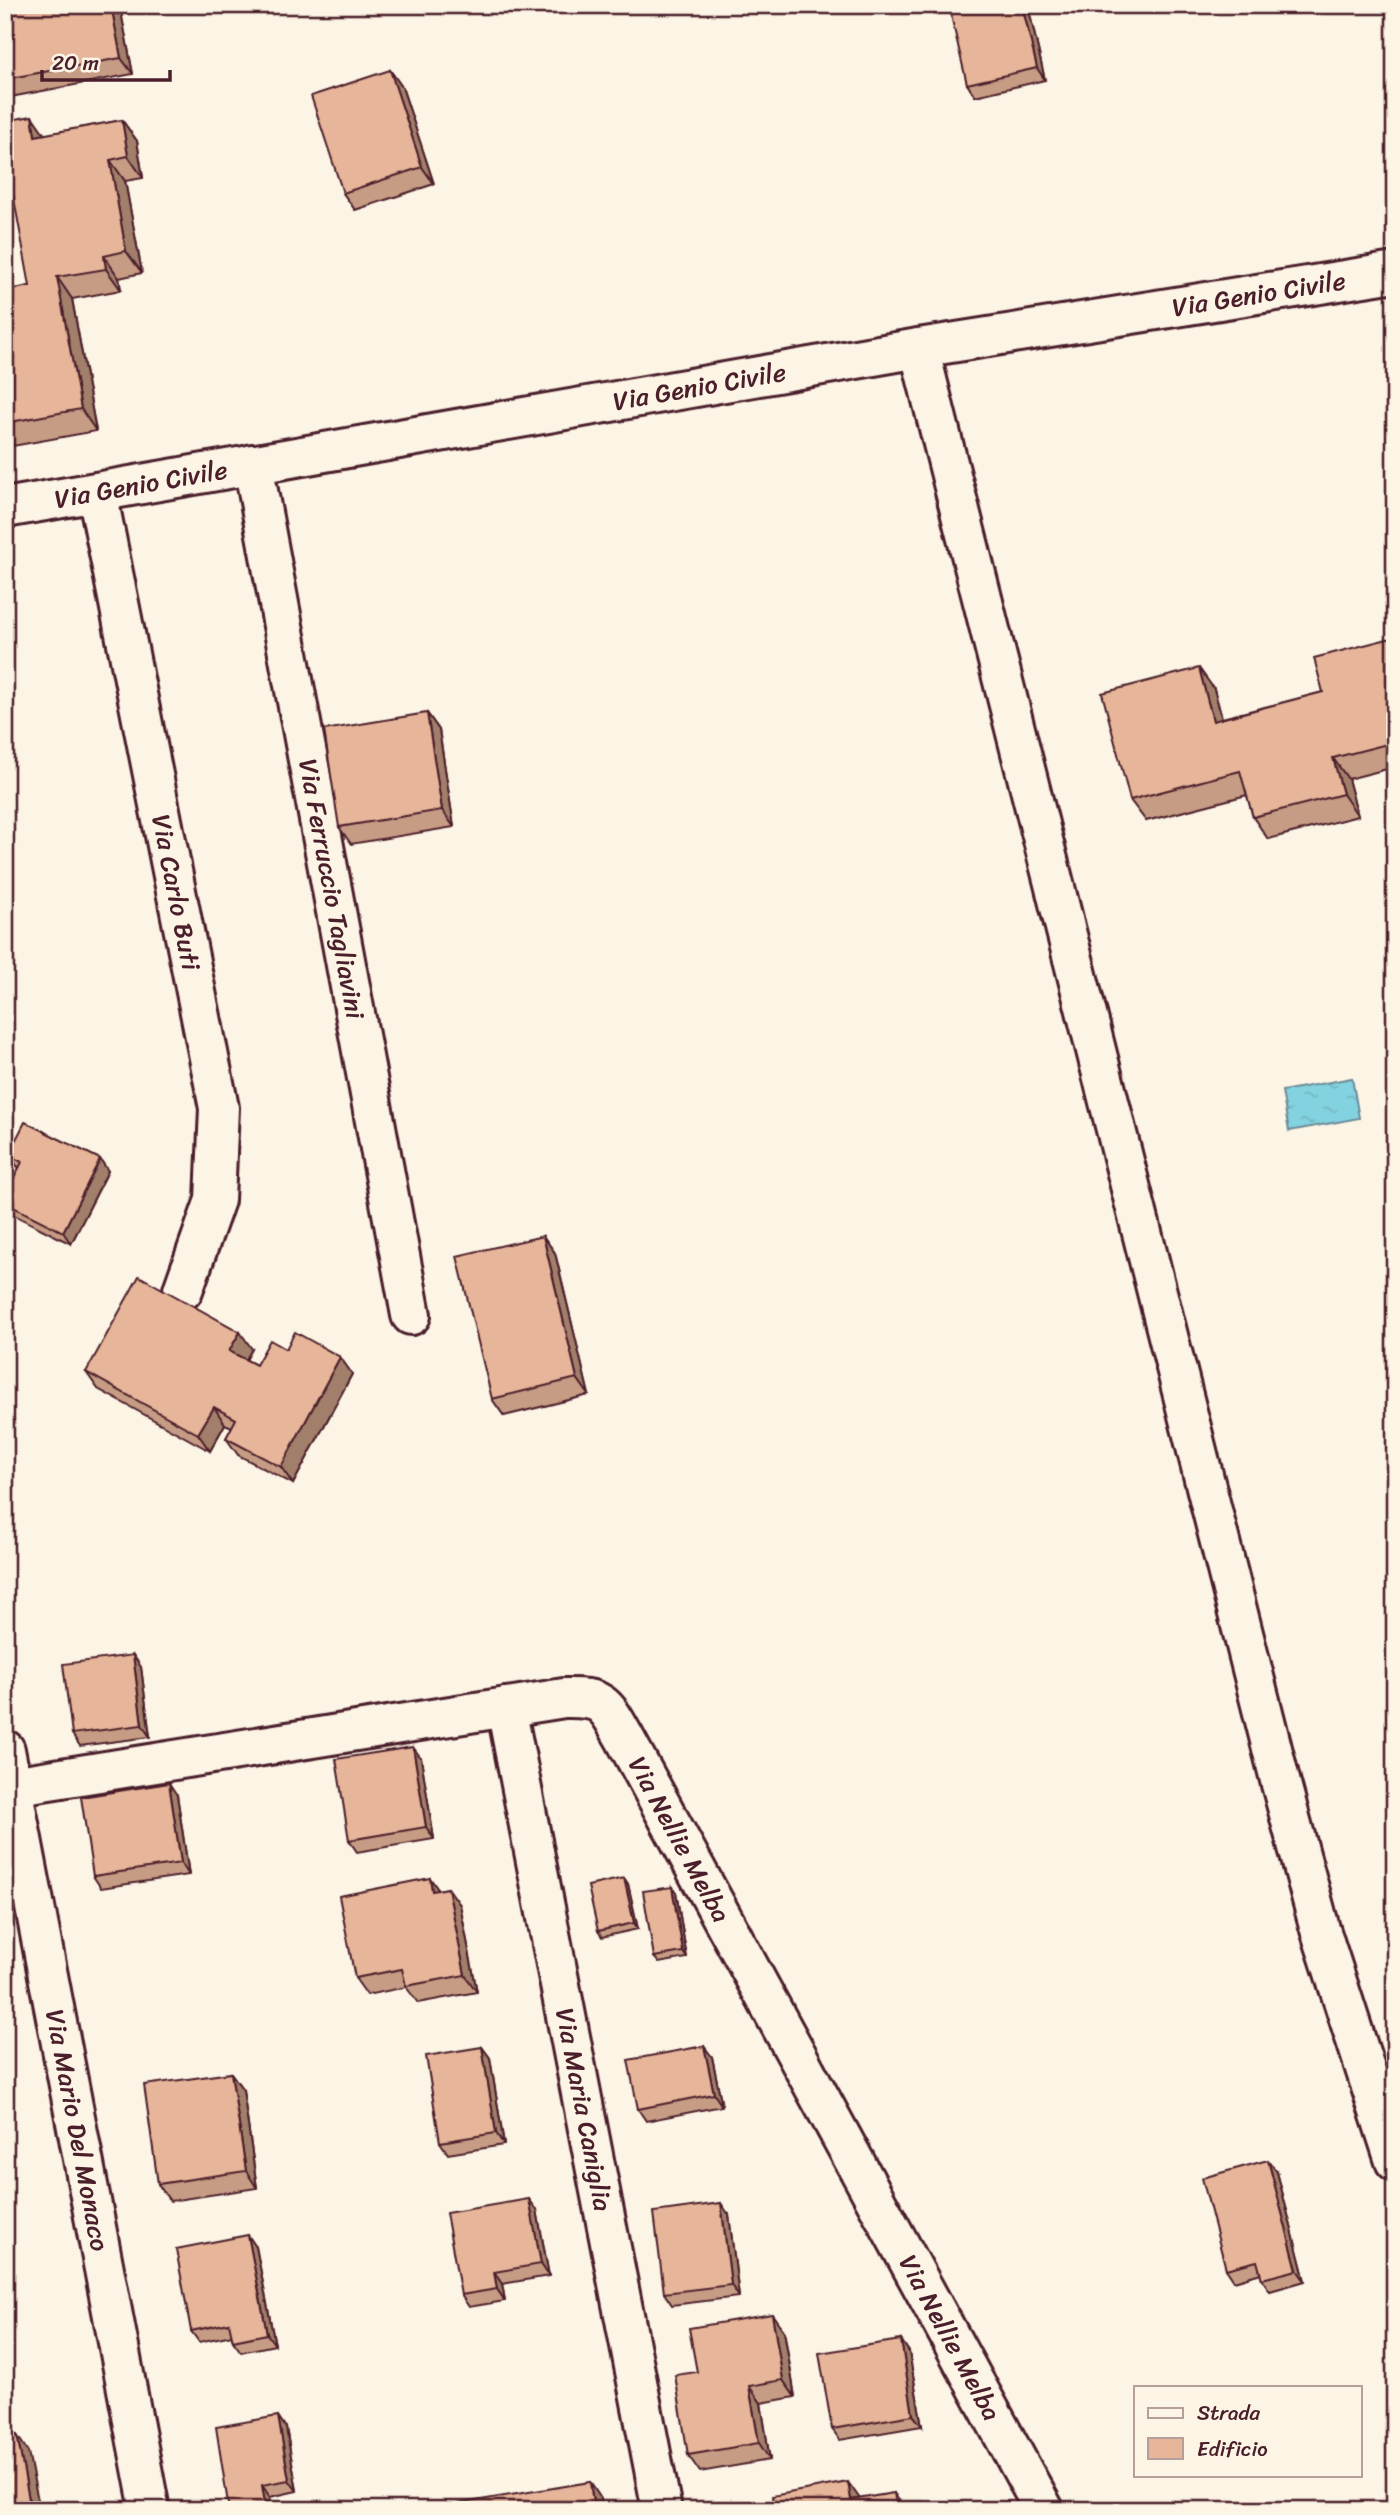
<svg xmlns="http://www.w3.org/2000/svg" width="1400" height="2515" viewBox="0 0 1400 2515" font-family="Sriracha,sans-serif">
	<defs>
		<pattern id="water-ripples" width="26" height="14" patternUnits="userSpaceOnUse" patternTransform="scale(1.75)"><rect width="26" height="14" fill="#83d2e0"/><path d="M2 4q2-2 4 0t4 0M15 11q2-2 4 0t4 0" fill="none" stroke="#73b4c0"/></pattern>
	</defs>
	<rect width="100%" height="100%" fill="#fcf5e5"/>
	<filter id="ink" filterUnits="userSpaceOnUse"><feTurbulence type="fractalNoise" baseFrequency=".0143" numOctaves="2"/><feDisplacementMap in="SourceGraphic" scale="14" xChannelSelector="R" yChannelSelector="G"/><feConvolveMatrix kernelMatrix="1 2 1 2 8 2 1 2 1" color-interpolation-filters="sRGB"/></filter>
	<g filter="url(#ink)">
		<polygon fill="url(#water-ripples)" stroke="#6c8a98" stroke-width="2" points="1352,1078 1359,1118 1289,1131 1282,1091"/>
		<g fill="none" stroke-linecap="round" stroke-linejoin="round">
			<g stroke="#4a1f2b" stroke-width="44">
				<g id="street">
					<polyline points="919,348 1281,1784 1320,1929 1395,2161"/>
					<path id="s1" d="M253 464 411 1315"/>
					<path id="s2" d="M97 492 219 1108 215 1200 183 1290"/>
					<path id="s3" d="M506 1707 662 2510"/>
					<path id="s4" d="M5 1750 150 2510"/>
					<path id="s5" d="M5 1787 564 1698C604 1697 605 1704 624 1737L1044 2510"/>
				</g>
			</g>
			<g stroke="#4a1f2b" stroke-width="44">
				<g id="secondary">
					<path id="s6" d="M5 508 919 348 1395 272"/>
				</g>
			</g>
			<use href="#street" stroke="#fcf5e5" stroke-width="38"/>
			<use href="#secondary" stroke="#fcf5e5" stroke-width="38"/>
		</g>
		<g fill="#c79c84" stroke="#4a1f2b" stroke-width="2">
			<polygon points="1028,6 1045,80 975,96 967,84"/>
			<polygon points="120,7 133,74 5,98 5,10"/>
			<polygon points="390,70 402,87 434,184 355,210 343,193"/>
			<polygon points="122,120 137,141 143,178 125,181 142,273 119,278 121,290 72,299 96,431 13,446 5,434 5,378 12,377 9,362 5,362 5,291 30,286 44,135"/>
			<polygon points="1395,637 1395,767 1348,779 1358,816 1268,839 1253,817 1247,795 1146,821 1130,800 1214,689 1222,718 1323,692"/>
			<polygon points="427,713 439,730 454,827 351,844 339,827"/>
			<polygon points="8,1155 100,1159 108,1171 71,1244 10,1213 5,1206 5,1196 19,1168 17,1166"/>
			<polygon points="543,1236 555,1253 589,1395 504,1416 492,1399"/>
			<polygon points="252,1349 246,1360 256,1365 286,1349 340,1357 352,1374 293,1484 238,1455 226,1438 232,1427 225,1424 210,1451 98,1389 86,1372"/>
			<polygon points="133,1655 141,1667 150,1737 80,1746 72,1734"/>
			<polygon points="421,1758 434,1839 357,1852 349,1840"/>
			<polygon points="177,1795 189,1875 101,1888 93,1876"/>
			<polygon points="430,1878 438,1890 448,1888 460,1905 477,1992 418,2003 406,1987 367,1995 355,1978"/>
			<polygon points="624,1878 628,1884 638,1929 602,1937 598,1931"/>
			<polygon points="676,1892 687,1958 659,1963 654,1957"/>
			<polygon points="482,2047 490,2058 504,2145 448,2154 440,2142"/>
			<polygon points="712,2057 722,2106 646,2121 638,2109"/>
			<polygon points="231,2073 243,2090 257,2188 170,2201 158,2184"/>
			<polygon points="1277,2172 1305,2281 1270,2291 1262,2279 1261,2273 1234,2281 1226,2269"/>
			<polygon points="537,2210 549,2276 502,2284 505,2301 469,2307 461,2295"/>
			<polygon points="729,2215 739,2297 672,2305 664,2293"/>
			<polygon points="256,2247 275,2345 241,2352 233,2341 232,2335 199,2342 191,2331"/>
			<polygon points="784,2331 795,2397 761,2403 770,2460 700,2472 688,2455 697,2372"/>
			<polygon points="901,2340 909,2352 922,2426 840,2440 832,2429"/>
			<polygon points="286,2428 297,2491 270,2497 229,2510"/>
		</g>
		<g fill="#a27f6b" stroke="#4a1f2b" stroke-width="2">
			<polygon points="111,5 119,5 120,7 133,74 121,58"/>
			<polygon points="1022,5 1028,6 1045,80 1037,68"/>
			<polygon points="390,70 402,87 434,184 422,167"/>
			<polygon points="32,116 47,138 35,136"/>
			<polygon points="122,120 137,141 143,178 128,156"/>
			<polygon points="110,160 125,181 142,273 126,251"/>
			<polygon points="104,256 119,278 121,290 106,269"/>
			<polygon points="57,277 72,299 96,431 81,409"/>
			<polygon points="1199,668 1214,689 1228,742 1213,721"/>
			<polygon points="427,713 439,730 454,827 442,810"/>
			<polygon points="1333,758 1348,779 1358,816 1343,794"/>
			<polygon points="100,1159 108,1171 71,1244 63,1232"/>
			<polygon points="543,1236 555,1253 589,1395 577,1378"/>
			<polygon points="240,1332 252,1349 241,1368 229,1351"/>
			<polygon points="340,1357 352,1374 293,1484 281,1467"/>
			<polygon points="214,1407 225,1424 210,1451 198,1434"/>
			<polygon points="133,1655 141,1667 150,1737 142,1725"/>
			<polygon points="413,1747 421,1758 434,1839 426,1827"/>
			<polygon points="169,1783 177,1795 189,1875 181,1863"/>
			<polygon points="430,1878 442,1895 432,1891"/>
			<polygon points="624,1878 628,1884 638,1929 634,1923"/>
			<polygon points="672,1887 676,1892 687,1958 683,1952"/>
			<polygon points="448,1888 460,1905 477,1992 465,1975"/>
			<polygon points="704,2046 712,2057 722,2106 714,2094"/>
			<polygon points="482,2047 490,2058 504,2145 496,2133"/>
			<polygon points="231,2073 243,2090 257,2188 246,2171"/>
			<polygon points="1268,2160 1277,2172 1305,2281 1297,2270"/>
			<polygon points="529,2199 537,2210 549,2276 541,2264"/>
			<polygon points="721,2203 729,2215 739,2297 731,2285"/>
			<polygon points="248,2235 256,2247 275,2345 267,2334"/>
			<polygon points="494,2272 502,2284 505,2301 497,2289"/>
			<polygon points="772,2314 784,2331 795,2397 783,2380"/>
			<polygon points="901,2340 909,2352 922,2426 913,2415"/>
			<polygon points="749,2386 761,2403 770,2460 759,2443"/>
			<polygon points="278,2416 286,2428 297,2491 289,2480"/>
			<polygon points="17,2435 28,2452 40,2510 31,2510"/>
			<polygon points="590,2482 601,2499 603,2510 594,2510"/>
			<polygon points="848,2482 860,2499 851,2500"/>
			<polygon points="262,2485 270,2497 272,2510 266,2510"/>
			<polygon points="894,2493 905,2510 897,2510"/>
		</g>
		<g fill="#e7b599" stroke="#4a1f2b" stroke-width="2">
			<polygon points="28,5 111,5 121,58 5,79 5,10"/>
			<polygon points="975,5 1022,5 1037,68 967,84 950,11"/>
			<polygon points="390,70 422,167 343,193 311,96"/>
			<polygon points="32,116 35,136 122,120 128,156 110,160 126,251 104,256 106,269 57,277 81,409 5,423 5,378 12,377 5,340 5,291 30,286 5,150 5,121"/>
			<polygon points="1395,637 1395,742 1333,758 1343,794 1253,817 1240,771 1130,800 1102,693 1199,668 1213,721 1323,692 1314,658"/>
			<polygon points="427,713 442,810 339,827 324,730"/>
			<polygon points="25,1122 100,1159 63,1232 5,1203 5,1196 22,1162 8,1155"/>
			<polygon points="543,1236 577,1378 492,1399 457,1256"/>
			<polygon points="139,1276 240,1332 229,1351 256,1365 270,1340 286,1349 295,1332 340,1357 281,1467 226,1438 236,1419 214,1407 198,1434 86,1372"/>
			<polygon points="133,1655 142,1725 72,1734 63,1664"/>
			<polygon points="413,1747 426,1827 349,1840 336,1759"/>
			<polygon points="169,1783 181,1863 93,1876 81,1797"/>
			<polygon points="430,1878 432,1891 448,1888 465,1975 406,1986 402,1969 355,1978 339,1896"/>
			<polygon points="624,1878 634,1923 598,1931 588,1886"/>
			<polygon points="672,1887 683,1952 654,1957 643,1891"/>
			<polygon points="704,2046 714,2094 638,2109 628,2060"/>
			<polygon points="482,2047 496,2133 440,2142 426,2056"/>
			<polygon points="231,2073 246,2171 158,2184 144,2085"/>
			<polygon points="1268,2160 1297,2270 1262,2279 1257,2261 1226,2269 1202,2178"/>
			<polygon points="529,2199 541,2264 494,2272 497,2289 461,2295 446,2213"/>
			<polygon points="721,2203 731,2285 664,2293 654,2212"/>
			<polygon points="248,2235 267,2334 233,2341 229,2323 191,2331 176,2249"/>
			<polygon points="772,2314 783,2380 749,2386 759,2443 688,2455 675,2375 697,2372 689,2328"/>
			<polygon points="901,2340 913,2415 832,2429 819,2353"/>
			<polygon points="278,2416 289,2480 262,2485 266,2510 229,2510 216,2427"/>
			<polygon points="17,2435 31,2510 5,2510 5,2437"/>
			<polygon points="590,2482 594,2510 438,2510 438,2507"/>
			<polygon points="848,2482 851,2500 894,2493 897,2510 774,2510 772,2496"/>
		</g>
	</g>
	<g text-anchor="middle" stroke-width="5" stroke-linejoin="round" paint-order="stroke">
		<g font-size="26" fill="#4a1f2b" stroke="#fcf5e5">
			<text dy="9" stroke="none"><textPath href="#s6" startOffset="1272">Via Genio Civile</textPath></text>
			<text dy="9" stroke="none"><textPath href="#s6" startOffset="705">Via Genio Civile</textPath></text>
			<text dy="9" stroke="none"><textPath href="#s6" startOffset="138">Via Genio Civile</textPath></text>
			<text dy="9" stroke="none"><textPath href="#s1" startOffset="432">Via Ferruccio Tagliavini</textPath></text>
			<text dy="9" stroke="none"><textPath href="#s2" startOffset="408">Via Carlo Buti</textPath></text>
			<text dy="9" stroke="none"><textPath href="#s5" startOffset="761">Via Nellie Melba</textPath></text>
			<text dy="9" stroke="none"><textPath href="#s3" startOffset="410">Via Maria Caniglia</textPath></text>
			<text dy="9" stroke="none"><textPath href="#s4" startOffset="387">Via Mario Del Monaco</textPath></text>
			<text dy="9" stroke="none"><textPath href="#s5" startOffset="1328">Via Nellie Melba</textPath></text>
		</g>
	</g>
	<rect width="1400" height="2515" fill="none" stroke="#fcf5e5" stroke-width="28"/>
	<rect x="14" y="14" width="1372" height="2487" fill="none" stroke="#4a1f2b" stroke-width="2.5" filter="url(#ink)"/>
	<rect x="1134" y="2386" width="228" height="91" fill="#fcf5e5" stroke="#b59f9b" stroke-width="2"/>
	<rect x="1148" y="2408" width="35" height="10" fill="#fcf5e5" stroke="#b59f9b" stroke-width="2"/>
	<text x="1197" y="2420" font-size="21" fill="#4a1f2b">Strada</text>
	<rect x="1148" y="2438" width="35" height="21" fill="#e7b599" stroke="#b59f9b" stroke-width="2"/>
	<text x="1197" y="2456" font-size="21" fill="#4a1f2b">Edificio</text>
	<path d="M42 70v10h128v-10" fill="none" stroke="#4a1f2b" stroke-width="3.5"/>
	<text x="52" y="70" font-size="21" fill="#4a1f2b" stroke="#fcf5e5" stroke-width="5" paint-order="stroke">20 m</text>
</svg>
